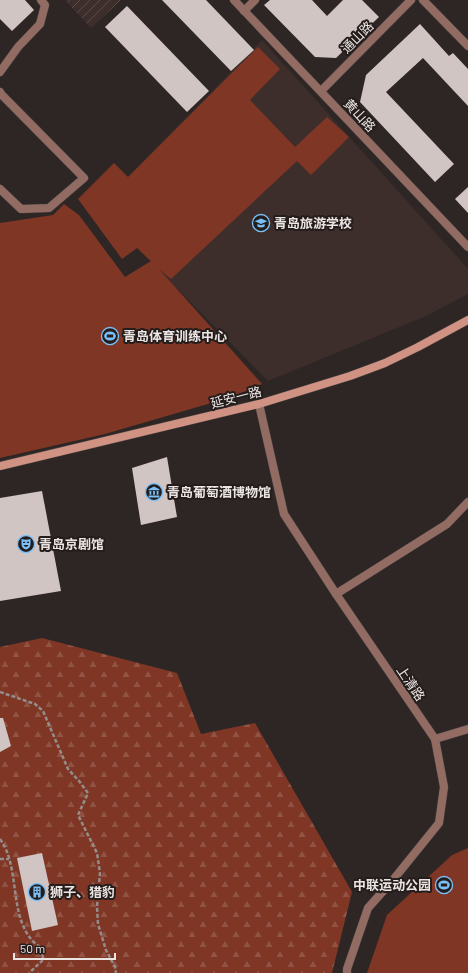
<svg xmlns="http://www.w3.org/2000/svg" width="468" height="973" viewBox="0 0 468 973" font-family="Barlow,'Noto Sans SC',sans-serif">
	<defs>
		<pattern id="industrial-furrows" width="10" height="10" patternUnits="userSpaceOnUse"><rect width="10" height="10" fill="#3d2e2b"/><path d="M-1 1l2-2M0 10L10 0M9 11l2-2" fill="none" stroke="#594c4a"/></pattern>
		<pattern id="forest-firs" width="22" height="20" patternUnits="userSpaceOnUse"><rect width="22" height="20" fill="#7f3625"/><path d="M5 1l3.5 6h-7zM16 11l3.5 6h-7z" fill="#915344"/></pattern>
	</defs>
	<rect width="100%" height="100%" fill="#2e2624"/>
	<polygon fill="#3d2e2b" points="262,40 468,269 468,294 426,316 268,381 137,248 122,259 114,163 128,177"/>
	<polygon fill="url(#industrial-furrows)" points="65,0 121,0 91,28"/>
	<polygon fill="url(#forest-firs)" points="42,638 177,673 201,734 255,723 352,892 332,973 0,973 0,647"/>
	<g fill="#7f3625">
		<polygon points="258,47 280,69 250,100 295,147 327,117 349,137 311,175 297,161 171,279 159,269 262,384 232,397 105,434 0,458 0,223 53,215 64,204 79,215 125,277 151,261 137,248 122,259 78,199 114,163 128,177"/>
		<polygon points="468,848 468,973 367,973 387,915 452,855"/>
	</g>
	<g fill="#d0c5c3">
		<polygon points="0,0 25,0 34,10 12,31 0,19"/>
		<polygon points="162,0 206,0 254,50 231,71"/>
		<polygon points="270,0 312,0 327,16 343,0 362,0 379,17 336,58 315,57 264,5"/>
		<polygon points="127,6 209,91 187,112 105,27"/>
		<polygon points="420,24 449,56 453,53 468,69 468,106 423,58 386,92 454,164 435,182 360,102 366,75"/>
		<polygon points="468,187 468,213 455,199"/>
		<polygon points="167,457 177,517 141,525 132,468"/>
		<polygon points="42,491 61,591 0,601 0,498"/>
		<polygon points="0,718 3,718 11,746 0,752"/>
		<polygon points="42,853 58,925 32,931 17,858"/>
	</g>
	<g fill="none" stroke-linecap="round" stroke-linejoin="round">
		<g stroke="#48413f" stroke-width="9">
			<g id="minor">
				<polyline points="234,0 468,247"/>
				<polyline points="423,0 468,46"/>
				<polyline points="244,11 255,0"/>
				<polyline points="0,72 18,47 40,24 45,5 41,0"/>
				<polyline points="321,91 411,0"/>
				<polyline points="0,92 1,94 84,178 49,208 21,209 0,189"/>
				<polyline points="259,404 284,514 336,594 435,739 444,787 439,823 393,880 368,908 347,969 347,973"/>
				<polyline points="336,594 447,524 468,502"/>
				<polyline points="435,739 468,729"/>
			</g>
		</g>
		<g stroke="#48413f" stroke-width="9">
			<polyline id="secondary" points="0,466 259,404 350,376 385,363 418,347 468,320"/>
		</g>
		<g stroke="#948d8b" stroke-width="2.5" stroke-dasharray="4 2" stroke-linecap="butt">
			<polyline points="0,692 35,704 43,711 68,769 79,781 88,793 78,815 97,853 100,873 97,907 98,924 106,950 115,967 116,973"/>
			<path d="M0 839C20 866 9 912 31 939 34 943 39 946 42 949L43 960 29 973"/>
			<polyline points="0,859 9,859"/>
		</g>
		<use href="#minor" stroke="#926c63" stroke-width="8"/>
		<use href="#secondary" stroke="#cf9283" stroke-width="8"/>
	</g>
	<defs>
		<g id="school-ring" transform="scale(0.9)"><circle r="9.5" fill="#241d1b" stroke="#79bff8" stroke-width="1.5"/><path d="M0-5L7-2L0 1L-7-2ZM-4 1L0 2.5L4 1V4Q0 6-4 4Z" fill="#79bff8"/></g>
		<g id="stadium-ring" transform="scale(0.9)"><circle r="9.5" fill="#241d1b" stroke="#79bff8" stroke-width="1.5"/><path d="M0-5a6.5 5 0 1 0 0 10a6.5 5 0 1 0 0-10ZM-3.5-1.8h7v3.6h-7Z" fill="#79bff8"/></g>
		<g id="museum-ring" transform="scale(0.9)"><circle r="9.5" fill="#241d1b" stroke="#79bff8" stroke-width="1.5"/><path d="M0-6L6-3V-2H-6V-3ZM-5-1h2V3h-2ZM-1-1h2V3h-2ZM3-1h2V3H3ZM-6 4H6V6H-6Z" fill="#79bff8"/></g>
		<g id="theatre-ring" transform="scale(0.9)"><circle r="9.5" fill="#241d1b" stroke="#79bff8" stroke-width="1.5"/><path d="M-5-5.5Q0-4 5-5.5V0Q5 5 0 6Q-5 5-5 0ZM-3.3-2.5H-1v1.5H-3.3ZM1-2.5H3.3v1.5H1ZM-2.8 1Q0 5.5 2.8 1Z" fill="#79bff8"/></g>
		<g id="building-ring" transform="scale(0.9)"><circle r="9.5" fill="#241d1b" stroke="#79bff8" stroke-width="1.5"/><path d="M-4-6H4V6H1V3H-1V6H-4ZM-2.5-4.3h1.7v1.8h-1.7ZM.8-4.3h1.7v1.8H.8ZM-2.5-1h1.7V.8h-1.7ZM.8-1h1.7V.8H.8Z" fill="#79bff8"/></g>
	</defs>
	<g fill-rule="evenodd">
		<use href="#school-ring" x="261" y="223"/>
		<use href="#stadium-ring" x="110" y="336"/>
		<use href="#museum-ring" x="154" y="492"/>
		<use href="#theatre-ring" x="26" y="544"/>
		<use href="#stadium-ring" x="444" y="885"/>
		<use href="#building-ring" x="37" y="892"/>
	</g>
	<g text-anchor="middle" stroke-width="4" stroke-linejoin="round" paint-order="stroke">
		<g font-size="13" fill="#ebe5e4" stroke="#241d1b">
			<text transform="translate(357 37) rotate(-45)" y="5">通山路</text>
			<text transform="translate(360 115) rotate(47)" y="5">黄山路</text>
			<text transform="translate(236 397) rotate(-14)" y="5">延安一路</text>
			<text transform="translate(411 683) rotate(56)" y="5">上清路</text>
		</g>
		<g font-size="13" font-weight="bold" fill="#ebe5e4" stroke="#241d1b" text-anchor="start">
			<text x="274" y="228">青岛旅游学校</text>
			<text x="123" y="341">青岛体育训练中心</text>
			<text x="167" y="497">青岛葡萄酒博物馆</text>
			<text x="39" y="549">青岛京剧馆</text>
			<text x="431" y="890" text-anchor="end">中联运动公园</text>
			<text x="50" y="897">狮子、猎豹</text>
		</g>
	</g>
	<path d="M14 953v6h101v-6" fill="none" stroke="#ebe5e4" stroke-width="2"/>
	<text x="20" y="953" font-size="12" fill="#ebe5e4" stroke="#241d1b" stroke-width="3" paint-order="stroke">50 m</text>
</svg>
